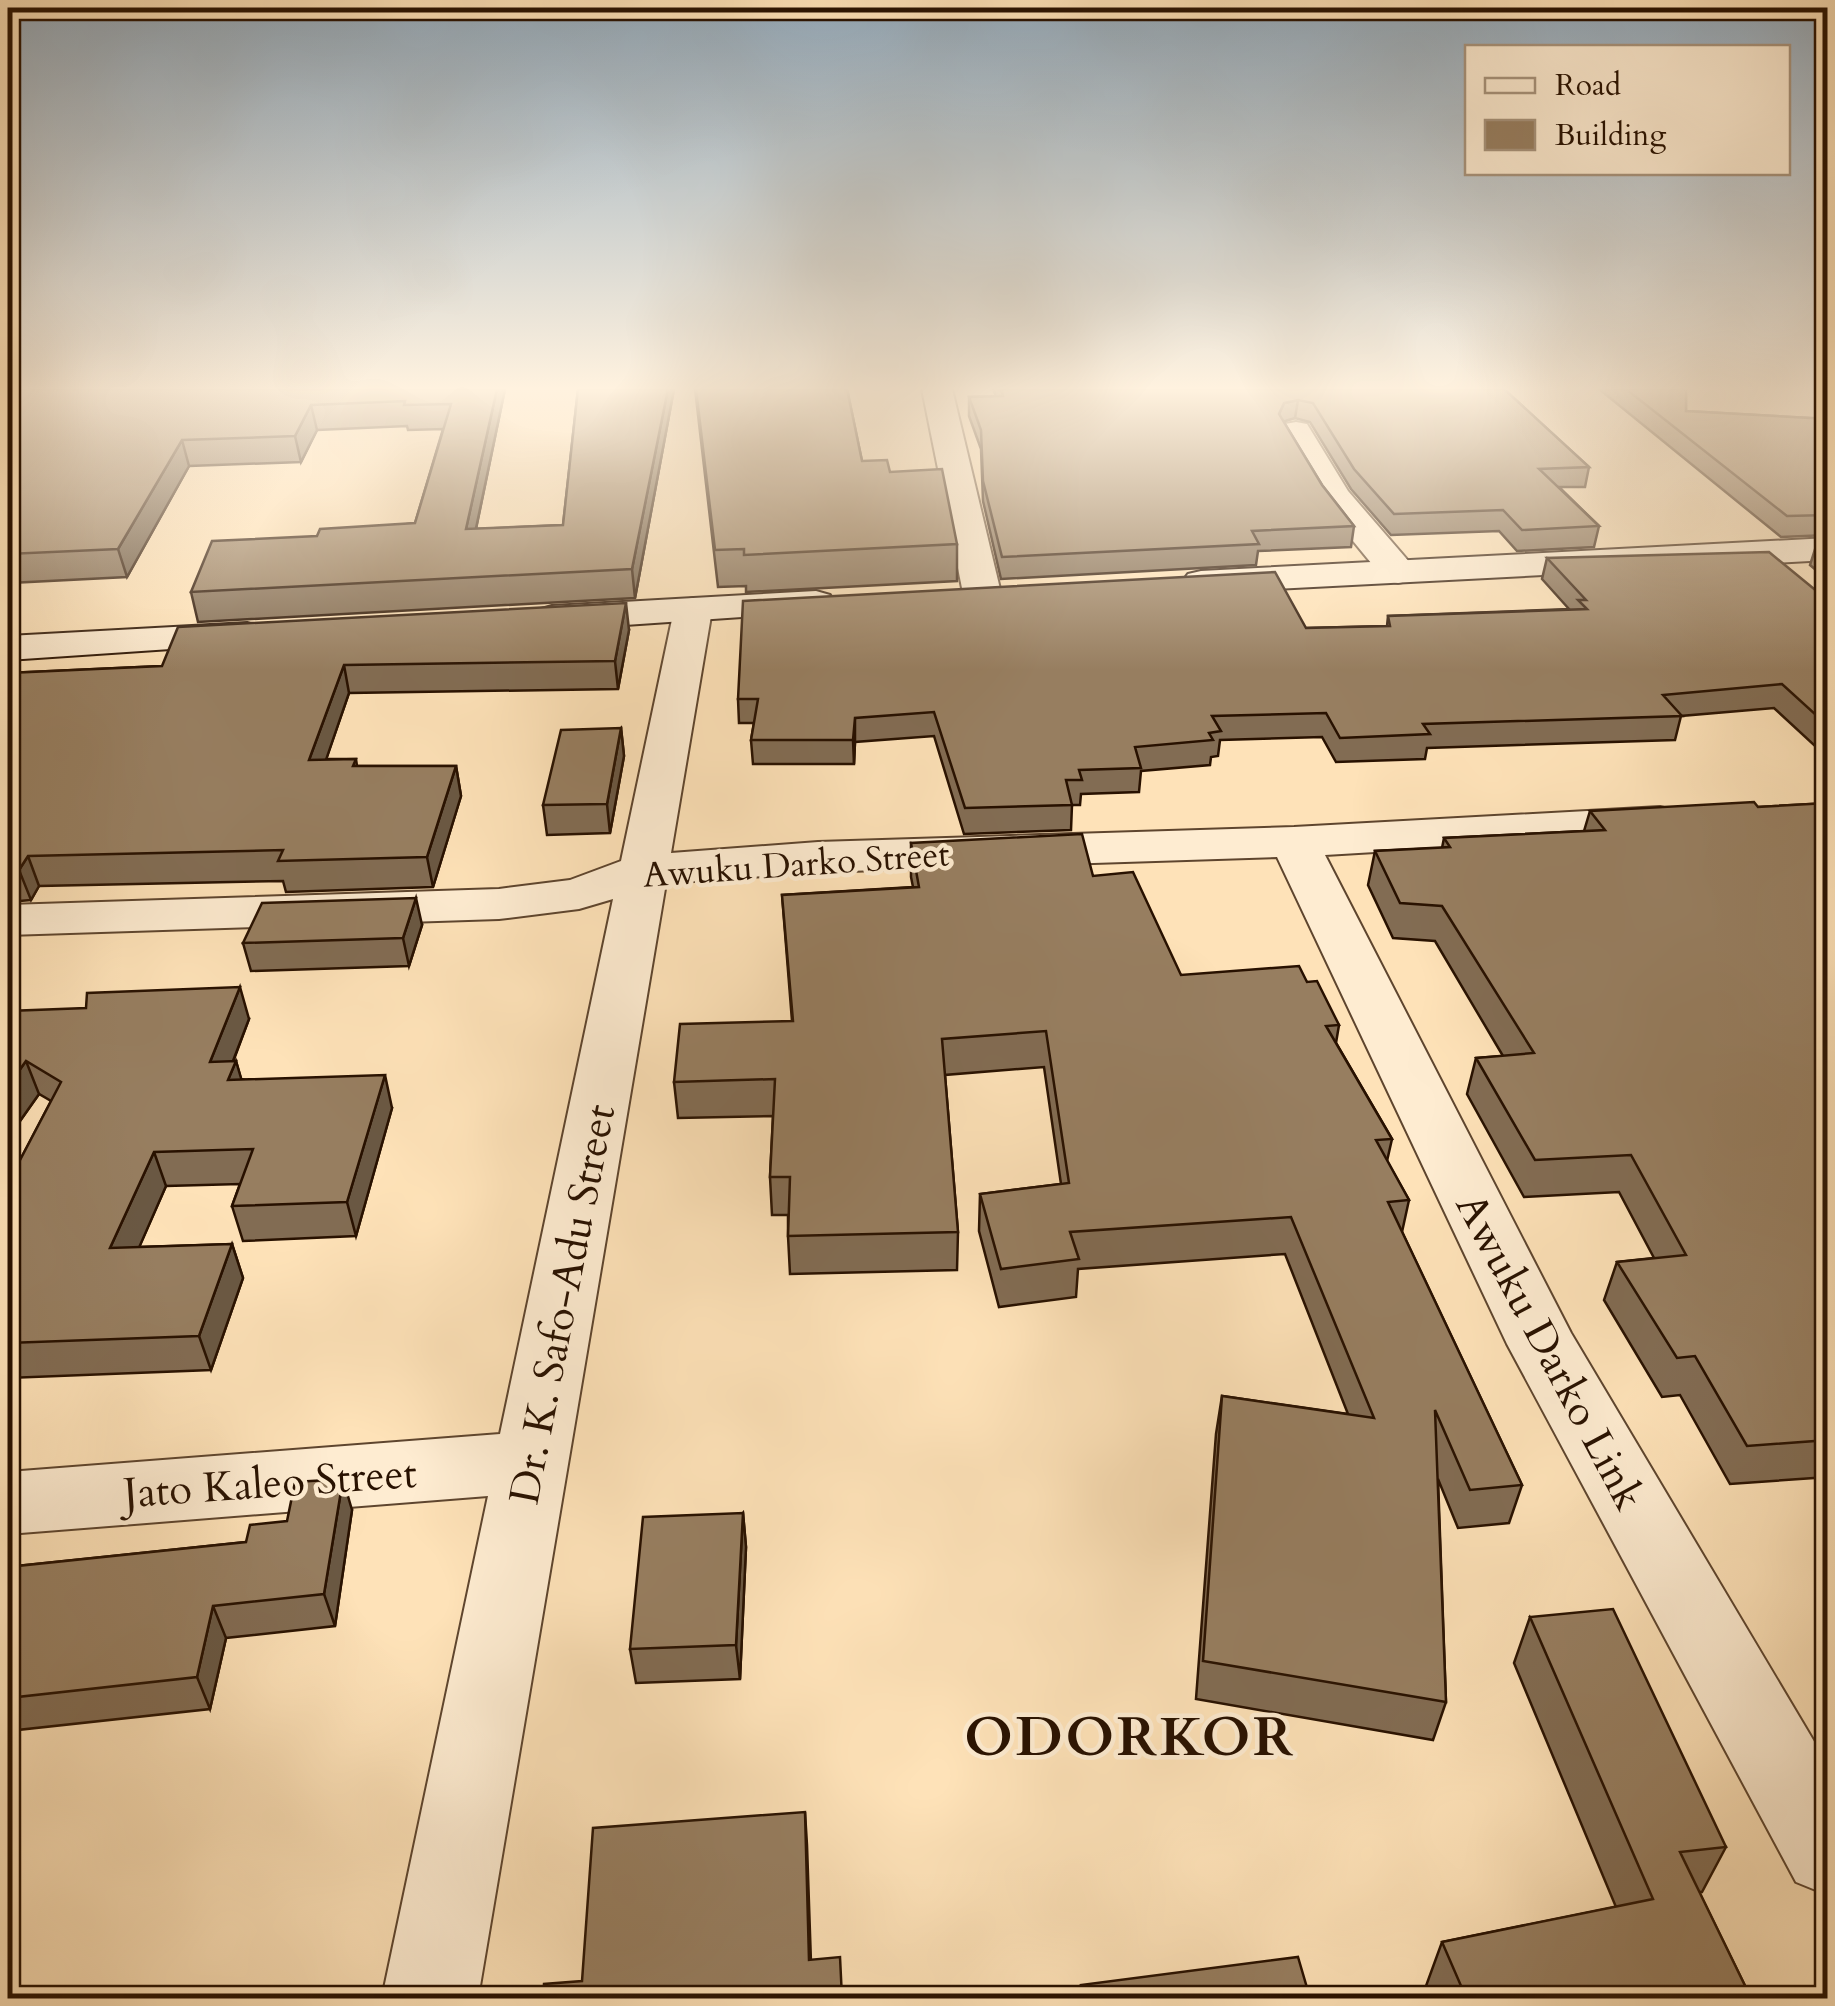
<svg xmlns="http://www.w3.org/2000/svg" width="1835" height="2006" viewBox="0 0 1835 2006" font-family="Cardo,serif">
	<rect width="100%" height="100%" fill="#fee2b8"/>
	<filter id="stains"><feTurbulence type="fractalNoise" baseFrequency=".002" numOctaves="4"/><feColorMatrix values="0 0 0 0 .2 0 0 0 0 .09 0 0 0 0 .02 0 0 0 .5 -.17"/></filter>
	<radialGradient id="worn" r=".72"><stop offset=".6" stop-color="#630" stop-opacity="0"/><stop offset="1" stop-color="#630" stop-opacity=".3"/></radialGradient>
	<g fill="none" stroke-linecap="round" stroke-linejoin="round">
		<g stroke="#5e452e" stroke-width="4">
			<g id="street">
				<polygon points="922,389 952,389 1001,593 995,601 982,604 969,601 963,593"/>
				<polygon points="1296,422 1307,424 1348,491 1411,564 1417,572 1411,580 1398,583 1385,580 1322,503 1280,431 1285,424"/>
				<polygon points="693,598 707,602 712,610 671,853 818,842 1294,827 1660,807 1677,811 1684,821 1677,831 1660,835 1325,855 1571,1333 1828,1765 1828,1895 1796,1882 1507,1344 1277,857 818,872 666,883 478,1998 382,1998 488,1496 8,1534 8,1472 500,1434 613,899 579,909 499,919 8,935 8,905 499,889 570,880 621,861 674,610 679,602"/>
			</g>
		</g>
		<g stroke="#281100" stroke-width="4">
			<g id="secondary">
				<polygon points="1828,538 1828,560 1201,593 1188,590 1182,582 1188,574 1201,571"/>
				<polygon points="816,591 830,595 835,603 830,611 552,630 538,626 532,618 538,610 552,606"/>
				<polygon points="247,623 261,627 267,635 261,643 8,660 8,636"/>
			</g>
		</g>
		<use href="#street" fill="#feecd1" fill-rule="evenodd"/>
		<use href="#secondary" fill="#feecd1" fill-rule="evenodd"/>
	</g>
	<g fill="#826c53" stroke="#281100" stroke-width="2.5">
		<polygon points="8,389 505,389 476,529 563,525 578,389 674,389 635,598 198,622 191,592 317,536 415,523 443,429 408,430 407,426 317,430 301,462 189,466 127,577 10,583 8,587"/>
		<polygon points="695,389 847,389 862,461 890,472 957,544 957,581 746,592 746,586 718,587"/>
		<polygon points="993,389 1504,389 1589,467 1585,487 1559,487 1599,526 1594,547 1517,551 1499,531 1391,535 1351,489 1310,422 1295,418 1283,421 1322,485 1354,526 1351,547 1258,551 1256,565 1001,579 983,501 981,449 969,416 969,397 996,396"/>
		<polygon points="1599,389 1686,389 1686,411 1828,419 1828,535 1781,537"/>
		<polygon points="1828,542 1828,580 1810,565 1817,543"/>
		<polygon points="1547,558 1828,594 1828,758 1774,708 1681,716 1675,740 1427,748 1425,759 1336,762 1322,737 1220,740 1218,756 1211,757 1210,765 1141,771 1139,792 1081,794 1080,805 1072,805 1071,830 964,834 934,736 855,742 854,764 753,764 751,740 754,723 739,723 738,699 1306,628 1387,626 1388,616 1569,609 1542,579"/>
		<polygon points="629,630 618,689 349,693 326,759 356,759 357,766 456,766 461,796 433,887 286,892 283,881 39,886 31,900 8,902 8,673 162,666"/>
		<polygon points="621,728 624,756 610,833 547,835 543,805"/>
		<polygon points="1828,803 1828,1477 1730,1484 1680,1395 1662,1397 1604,1300 1617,1262 1654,1258 1619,1192 1524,1197 1467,1094 1476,1058 1503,1056 1435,941 1393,938 1368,885 1375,851 1442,848 1444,838 1584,831 1590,811 1758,807"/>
		<polygon points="911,843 1093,876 1181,975 1307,982 1339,1025 1336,1043 1392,1139 1387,1161 1409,1200 1402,1232 1522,1485 1509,1523 1458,1528 1438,1479 1446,1702 1433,1740 1196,1699 1216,1434 1222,1396 1348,1414 1285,1254 1078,1269 1076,1297 999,1307 979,1231 980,1194 1061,1184 1044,1067 945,1075 958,1232 957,1270 790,1274 788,1236 788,1215 772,1215 770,1177 773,1116 678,1118 674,1082 792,1021 782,895 913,887 911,877"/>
		<polygon points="422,925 409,966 251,971 243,943"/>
		<polygon points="8,1011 249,1019 233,1062 236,1061 241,1079 392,1108 356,1236 243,1241 232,1206 240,1184 166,1186 139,1247 232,1244 243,1278 211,1370 8,1378 8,1183 51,1101 39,1094 8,1138"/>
		<polygon points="352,1510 335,1626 226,1638 210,1709 8,1731 8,1567 246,1542 287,1521"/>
		<polygon points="743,1513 746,1547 740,1679 636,1683 630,1649"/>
		<polygon points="1530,1617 1726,1847 1702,1892 1699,1892 1751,1998 1431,1998 1426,1986 1442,1942 1616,1907 1514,1663"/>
	</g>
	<g fill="#6a5843" stroke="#281100" stroke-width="2.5">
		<polygon points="497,389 505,389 470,557 466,529"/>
		<polygon points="668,389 674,389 635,598 632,569"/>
		<polygon points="1298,400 1295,418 1282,422 1279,414 1284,403"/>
		<polygon points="311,405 317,430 301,462 295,436"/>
		<polygon points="182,440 189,466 127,577 118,549"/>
		<polygon points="626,603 629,630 618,689 615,661"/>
		<polygon points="344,665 349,693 316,789 309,760"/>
		<polygon points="855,718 855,742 854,764 853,740"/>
		<polygon points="621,728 624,756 610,833 607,804"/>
		<polygon points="456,766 461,796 433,887 427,857"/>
		<polygon points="28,856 39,886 31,900 19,870"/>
		<polygon points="416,898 422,925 409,966 403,938"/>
		<polygon points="240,987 249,1019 220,1095 210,1062"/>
		<polygon points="26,1061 39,1094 8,1138 8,1086"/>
		<polygon points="236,1061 246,1095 228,1080"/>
		<polygon points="385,1075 392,1108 356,1236 347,1202"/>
		<polygon points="154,1152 166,1186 124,1282 110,1248"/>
		<polygon points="232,1244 243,1278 211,1370 199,1336"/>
		<polygon points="343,1479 352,1510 335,1626 324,1594"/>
		<polygon points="743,1513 746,1547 740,1679 736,1645"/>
		<polygon points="213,1606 226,1638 210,1709 197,1677"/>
		<polygon points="805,1812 807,1845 812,1992 809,1960"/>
	</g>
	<g fill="#977e60" stroke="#281100" stroke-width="2.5">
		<polygon points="8,389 497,389 466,529 563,525 578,389 668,389 632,569 191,592 212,541 317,536 320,529 415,523 451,404 404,405 405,401 311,405 295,436 182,440 118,549 8,554 8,464 17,451 8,452"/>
		<polygon points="696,389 847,389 862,461 887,460 890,472 942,469 957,544 744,555 744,549 715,550"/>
		<polygon points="1001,389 1504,389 1589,467 1539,469 1599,526 1522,530 1503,510 1394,514 1354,469 1313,403 1298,400 1284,403 1279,414 1322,485 1354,526 1252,531 1259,544 1002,557 983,481 981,430 969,397 1003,396"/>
		<polygon points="1626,389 1686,389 1686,411 1828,419 1828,515 1787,516"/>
		<polygon points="1828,542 1828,552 1817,543"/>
		<polygon points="1769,552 1819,593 1828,594 1828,726 1782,684 1663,695 1682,716 1423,724 1430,734 1340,738 1326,713 1212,716 1221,731 1209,733 1213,740 1135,747 1141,768 1079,770 1082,780 1066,780 1072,805 965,808 934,712 855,718 853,740 751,740 758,699 738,699 743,601 1275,572 1306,628 1390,626 1388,616 1587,609 1578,600 1586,600 1547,558"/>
		<polygon points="626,603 615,661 344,665 309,760 356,759 353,766 456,766 427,857 278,861 283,850 28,856 19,870 8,870 8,673 162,666 178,627"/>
		<polygon points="621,728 607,804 543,805 561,730"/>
		<polygon points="1754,802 1758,807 1828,803 1828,1440 1747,1446 1695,1356 1677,1358 1617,1262 1686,1255 1631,1155 1535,1160 1476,1058 1534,1053 1442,906 1400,903 1375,851 1450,847 1444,838 1605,830 1590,811"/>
		<polygon points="1082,834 1093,876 1133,872 1181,975 1299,966 1307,982 1317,981 1339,1025 1326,1026 1392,1139 1376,1140 1409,1200 1388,1202 1522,1485 1470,1490 1435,1410 1446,1702 1203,1661 1222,1396 1374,1418 1291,1217 1070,1232 1079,1259 1001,1269 980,1194 1069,1183 1046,1031 942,1039 958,1232 788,1236 790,1177 770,1177 775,1079 674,1082 680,1024 793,1021 782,895 919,887 911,843"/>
		<polygon points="416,898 403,938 243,943 262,903"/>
		<polygon points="240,987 210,1062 236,1061 228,1080 385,1075 347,1202 232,1206 253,1149 154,1152 110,1248 232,1244 199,1336 8,1343 8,1183 61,1082 26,1061 8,1086 8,1011 86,1008 87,993"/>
		<polygon points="343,1479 324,1594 213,1606 197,1677 8,1698 8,1567 246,1542 250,1525 287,1521 295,1482"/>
		<polygon points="743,1513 736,1645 630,1649 643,1517"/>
		<polygon points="1613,1609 1726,1847 1680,1852 1751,1998 1451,1998 1465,1995 1442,1942 1653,1899 1530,1617"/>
		<polygon points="805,1812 809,1960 840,1957 842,1998 543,1998 544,1984 582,1981 593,1828"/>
		<polygon points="1298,1957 1310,1998 1084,1998 1081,1985"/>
	</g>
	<linearGradient id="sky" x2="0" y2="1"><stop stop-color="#93aabc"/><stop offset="0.58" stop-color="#fff2df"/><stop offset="1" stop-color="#fff2df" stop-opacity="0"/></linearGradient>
	<rect width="1835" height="670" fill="url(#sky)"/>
	<g text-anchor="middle" stroke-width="9" stroke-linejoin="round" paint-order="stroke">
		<g font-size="35" fill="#281100" stroke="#feecd1">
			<text transform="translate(796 864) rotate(-4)" y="12">Awuku Darko Street</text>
		</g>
		<g font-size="42" fill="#281100" stroke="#feecd1">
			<text transform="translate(561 1304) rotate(-79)" y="15">Dr. K. Safo-Adu Street</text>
			<text transform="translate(1551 1351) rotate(62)" y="15">Awuku Darko Link</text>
			<text transform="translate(270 1482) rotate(-4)" y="15">Jato Kaleo Street</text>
		</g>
		<g font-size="55" font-weight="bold" letter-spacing="2.5" fill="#281100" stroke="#feecd1">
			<text x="1130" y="1755">ODORKOR</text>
		</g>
	</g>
	<rect width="1835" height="2006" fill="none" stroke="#fee2b8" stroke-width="40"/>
	<rect x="10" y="10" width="1815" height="1986" fill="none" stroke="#281100" stroke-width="5"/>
	<rect x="20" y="20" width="1795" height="1966" fill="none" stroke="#281100" stroke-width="2.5"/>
	<rect x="1465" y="45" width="325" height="130" fill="#feecd1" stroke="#a8947d" stroke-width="2.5"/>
	<rect x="1485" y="78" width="50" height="15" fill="#feecd1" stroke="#a8947d" stroke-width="2.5"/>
	<text x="1555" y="95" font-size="30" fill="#281100">Road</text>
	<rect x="1485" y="120" width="50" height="30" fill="#977e60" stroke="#a8947d" stroke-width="2.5"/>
	<text x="1555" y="145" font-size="30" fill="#281100">Building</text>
	<rect width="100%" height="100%" filter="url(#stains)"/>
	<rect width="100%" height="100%" fill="url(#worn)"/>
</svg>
